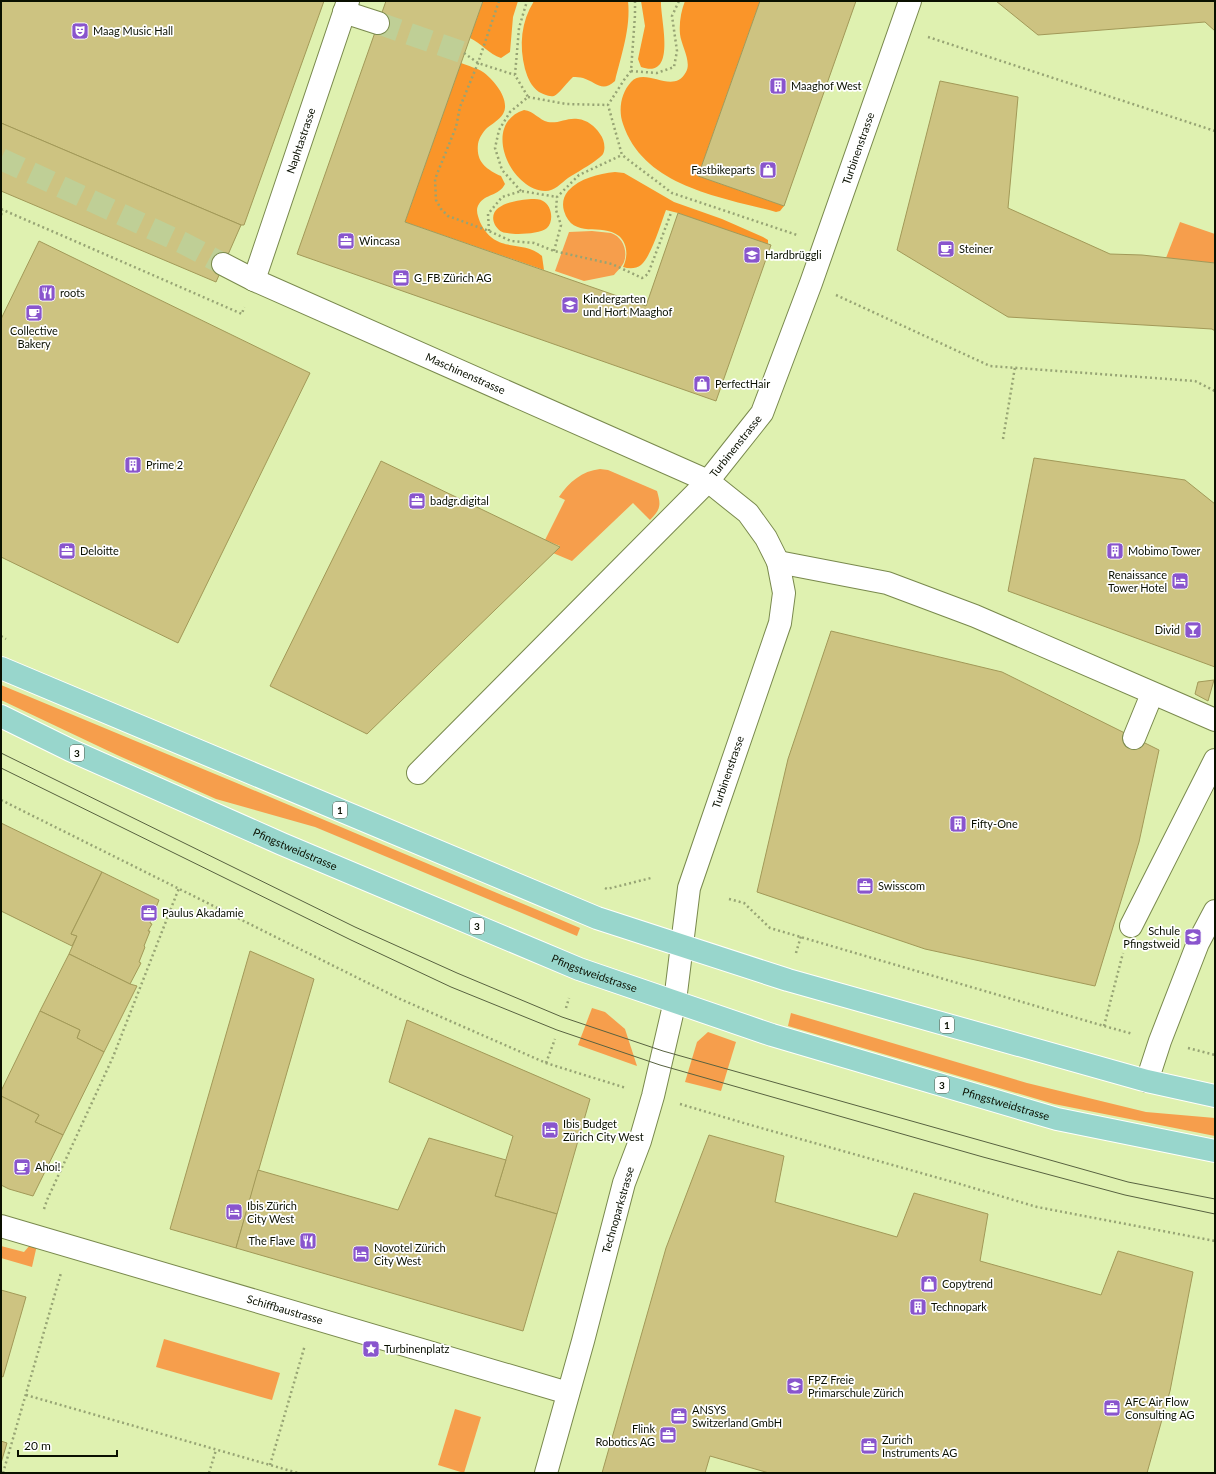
<svg xmlns="http://www.w3.org/2000/svg" width="1216" height="1474" viewBox="0 0 1216 1474" font-family="Lato,sans-serif">
	<rect width="100%" height="100%" fill="#dff1b0"/>
	<g fill="#f69e4c">
		<polygon points="1180,222 1215,234 1215,263 1166,258"/>
		<path d="M592 231C598 232 605 232 611 233 623 237 628 251 624 262 622 267 617 271 614 275L584 281 555 271 569 232Z"/>
		<path d="M600 469 608 470 657 491C661 505 661 509 650 520L633 503 572 561 553 553 560 546 545 540 565 500 559 497C569 482 582 471 600 469Z"/>
		<polygon points="1,685 239,784 580,928 577,936 315,827 216,799 117,755 1,700"/>
		<polygon points="592,1008 605,1012 625,1029 637,1066 578,1045"/>
		<polygon points="791,1013 1027,1083 1146,1112 1215,1118 1215,1136 1054,1104 788,1026"/>
		<polygon points="708,1032 736,1042 721,1091 685,1082 697,1042"/>
		<polygon points="31,1244 37,1245 32,1267 1,1258 1,1246 24,1252"/>
		<polygon points="164,1339 280,1373 272,1400 156,1367"/>
		<polygon points="455,1409 481,1417 464,1473 438,1465"/>
	</g>
	<g fill="#fa9529">
		<path d="M483 1H518L513 17 510 52 501 58C489 54 481 43 470 38Z"/>
		<path d="M534 1H628C631 28 621 56 615 81 602 93 596 82 583 78 580 77 576 77 573 77 568 81 559 94 554 96 548 97 544 94 539 92 531 86 528 79 525 69 519 45 521 22 534 1Z"/>
		<path d="M641 1H661C660 19 678 80 641 67L638 59 645 26Z"/>
		<path d="M685 1H760L698 176 784 206 780 211 776 212C721 197 644 187 623 124 618 110 621 93 631 82 646 66 673 96 686 72 692 62 681 45 680 34 679 23 681 11 685 1Z"/>
		<path d="M461 63C468 66 477 68 483 72 494 80 511 100 503 114 499 120 492 124 487 128 483 132 479 138 478 144 476 162 486 169 501 176L505 184C499 196 485 194 479 204 475 210 478 216 480 222 496 256 523 238 542 256L544 270 405 222Z"/>
		<path d="M524 110C534 111 539 120 548 122 558 124 568 117 578 119 587 120 595 126 600 134 604 139 606 148 603 154 599 160 576 173 568 178 561 183 555 191 545 191 510 190 481 124 524 110Z"/>
		<path d="M615 172 624 173 674 202 722 219 763 237 768 240V245L678 213 666 210C661 223 651 257 641 265 636 269 629 269 623 267 628 257 628 244 619 236 601 222 573 240 564 211 562 204 563 197 568 191 580 178 598 174 615 172Z"/>
		<path d="M531 199C535 199 540 199 543 201 552 206 554 221 547 228 540 234 516 235 507 233 502 233 498 230 495 225 485 204 518 200 531 199Z"/>
	</g>
	<g fill="#cdc381" stroke="#a29958">
		<polygon points="1,1 324,1 244,225 241,225 1,123"/>
		<polygon points="386,1 483,1 405,222 646,306 678,213 771,245 716,401 297,254"/>
		<polygon points="760,1 856,1 784,206 698,176"/>
		<polygon points="996,1 1215,1 1215,31 1205,22 1038,35"/>
		<polygon points="940,81 1018,97 1008,208 1110,254 1142,255 1215,263 1215,331 1212,329 1008,317 897,250"/>
		<polygon points="1,123 241,225 216,282 1,191"/>
		<polygon points="39,241 310,373 178,643 1,557 1,319"/>
		<polygon points="1034,458 1185,480 1215,504 1215,667 1008,591"/>
		<polygon points="381,461 560,547 367,734 270,686"/>
		<polygon points="831,631 1002,672 1159,750 1139,842 1095,986 925,949 757,892 788,759"/>
		<polygon points="1214,680 1208,701 1195,694 1198,682"/>
		<polygon points="1,823 102,872 71,934 77,936 72,946 1,911"/>
		<polygon points="102,872 159,900 150,923 152,924 148,931 150,931 144,946 145,947 139,962 141,963 130,984 69,954 77,936 71,934"/>
		<polygon points="250,951 314,979 236,1248 170,1229"/>
		<polygon points="69,954 130,984 137,986 104,1052 77,1038 80,1030 40,1011"/>
		<polygon points="40,1011 80,1030 77,1038 104,1052 63,1135 35,1122 39,1115 1,1096 1,1091"/>
		<polygon points="407,1020 590,1099 557,1214 495,1196 513,1136 389,1082"/>
		<polygon points="1,1096 39,1115 35,1122 63,1135 33,1196 9,1189 1,1185"/>
		<polygon points="709,1135 784,1156 775,1202 897,1237 914,1193 988,1214 980,1261 1101,1295 1118,1251 1193,1272 1170,1391 1147,1473 769,1473 710,1456 705,1473 602,1473 666,1248"/>
		<polygon points="429,1138 506,1160 495,1196 557,1214 523,1331 236,1248 258,1170 398,1210"/>
		<polygon points="1,1290 26,1297 3,1377 1,1376"/>
		<polygon points="1,1441 7,1443 1,1463"/>
	</g>
	<g fill="none" stroke-linecap="round" stroke-linejoin="round">
		<g stroke="#bfcf96" stroke-width="22" stroke-dasharray="22 11" stroke-linecap="butt">
			<polyline points="378,23 464,53"/>
			<polyline points="1,159 183,243 223,264"/>
		</g>
		<g stroke="#79894d" stroke-width="24">
			<g id="minor">
				<polyline points="344,12 378,23"/>
				<path id="s1" d="M223 264 254 280 708 481 748 513 766 538 778 562 784 593 780 623 689 888 675 1001 653 1096 640 1141 624 1183 583 1341 546 1473"/>
				<path id="s2" d="M254 280 348 1"/>
				<polyline points="778,562 887,583 975,616 1215,720"/>
				<polyline points="1134,738 1152,694"/>
				<path id="s3" d="M418 773 708 481 762 413 811 283 910 1"/>
				<polyline points="1131,926 1215,760"/>
				<polyline points="1147,1081 1160,1041 1198,943 1215,911"/>
				<path id="s4" d="M1 1226 568 1393"/>
			</g>
		</g>
		<g stroke="#fff" stroke-width="24">
			<g id="major">
				<polyline points="1,668 597,918 788,980 1147,1081 1215,1096"/>
				<path id="s5" d="M1 716 70 750 282 844 579 969 772 1035 1057 1119 1215 1151"/>
			</g>
		</g>
		<g stroke="#97a474" stroke-width="2.5" stroke-dasharray="2 3" stroke-linecap="butt">
			<polyline points="499,1 478,63 460,107 456,127 435,179 436,200 441,209 448,216 489,231 511,241 534,243 554,251 612,264 642,278 648,274 671,213"/>
			<polyline points="635,1 635,15 631,71 624,80 608,105 622,155 672,193 797,235"/>
			<polyline points="928,37 1215,131"/>
			<polyline points="464,53 478,63 515,75"/>
			<polyline points="631,71 657,73 674,67 677,51 672,16 679,1"/>
			<polyline points="528,97 566,104 608,105"/>
			<polyline points="521,191 502,170 495,148 499,130 510,112 528,97 515,75 519,28 527,1"/>
			<polyline points="1,209 242,314 244,307"/>
			<polyline points="1,215 3,210"/>
			<polyline points="489,231 488,214 502,197 521,191 557,197"/>
			<polyline points="554,251 561,225 556,210 557,197 579,175 622,155"/>
			<polyline points="836,295 990,366 1195,381 1215,391"/>
			<polyline points="1003,439 1015,367"/>
			<polyline points="1,636 6,639"/>
			<polyline points="1,800 400,999 546,1063 626,1088"/>
			<polyline points="605,888 607,889 651,878"/>
			<polyline points="729,899 744,903 770,928 1104,1026 1133,1034"/>
			<polyline points="796,953 801,936"/>
			<polyline points="566,1008 569,998"/>
			<polyline points="1104,1026 1123,953"/>
			<polyline points="1188,1048 1215,1055"/>
			<polyline points="546,1063 555,1039"/>
			<polyline points="680,1104 747,1124 960,1184 1037,1207 1215,1241"/>
			<polyline points="44,1209 47,1200 113,1057 179,888"/>
			<polyline points="26,1395 298,1473"/>
			<polyline points="270,1465 305,1345"/>
			<polyline points="3,1473 61,1273"/>
			<polyline points="209,1473 216,1450"/>
		</g>
		<use href="#minor" stroke="#fff" stroke-width="22"/>
		<use href="#major" stroke="#98d6cc" stroke-width="22"/>
		<g stroke="#586240" stroke-width="1">
			<polyline points="1,753 355,927 457,973 562,1017 663,1051 1128,1182 1215,1199"/>
			<polyline points="1,768 351,940 451,987 557,1030 660,1065 983,1157 1125,1195 1215,1214"/>
		</g>
	</g>
	<defs>
		<g id="theatre-square" transform="scale(0.9)"><rect x="-9" y="-9" width="18" height="18" rx="4" fill="#8955cd" stroke="#fff"/><path d="M-5-5.5Q0-4 5-5.5V0Q5 5 0 6Q-5 5-5 0ZM-3.3-2.5H-1v1.5H-3.3ZM1-2.5H3.3v1.5H1ZM-2.8 1Q0 5.5 2.8 1Z" fill="#fff"/></g>
		<g id="building-square" transform="scale(0.9)"><rect x="-9" y="-9" width="18" height="18" rx="4" fill="#8955cd" stroke="#fff"/><path d="M-4-6H4V6H1V3H-1V6H-4ZM-2.5-4.3h1.7v1.8h-1.7ZM.8-4.3h1.7v1.8H.8ZM-2.5-1h1.7V.8h-1.7ZM.8-1h1.7V.8H.8Z" fill="#fff"/></g>
		<g id="shop-square" transform="scale(0.9)"><rect x="-9" y="-9" width="18" height="18" rx="4" fill="#8955cd" stroke="#fff"/><path d="M-5-2.5h2.3a2.7 3.5 0 0 1 5.4 0H5L5.5 6h-11ZM-1.5-2.5h3a1.5 2.3 0 0 0-3 0Z" fill="#fff"/></g>
		<g id="office-square" transform="scale(0.9)"><rect x="-9" y="-9" width="18" height="18" rx="4" fill="#8955cd" stroke="#fff"/><path d="M-6-3h4V-5.5h4V-3h4V5H-6ZM-1-4.5V-3h2v-1.5ZM-6 0V1H6V0Z" fill="#fff"/></g>
		<g id="cafe-square" transform="scale(0.9)"><rect x="-9" y="-9" width="18" height="18" rx="4" fill="#8955cd" stroke="#fff"/><path d="M-5.5-4.5H6V0H3Q3 3.5 0 3.5H-2.5Q-5.5 3.5-5.5 0ZM3-3.2v2h1.7v-2ZM-6 4.5H4V6H-6Z" fill="#fff"/></g>
		<g id="school-square" transform="scale(0.9)"><rect x="-9" y="-9" width="18" height="18" rx="4" fill="#8955cd" stroke="#fff"/><path d="M0-5L7-2L0 1L-7-2ZM-4 1L0 2.5L4 1V4Q0 6-4 4Z" fill="#fff"/></g>
		<g id="restaurant-square" transform="scale(0.9)"><rect x="-9" y="-9" width="18" height="18" rx="4" fill="#8955cd" stroke="#fff"/><path d="M-5-6h1v4h1v-4h1v4h1v-4h1v5L-1.5 .5V6h-2V.5L-5-1ZM5-6V6H3V1.5H1.5Q1.5-4 5-6Z" fill="#fff"/></g>
		<g id="hotel-square" transform="scale(0.9)"><rect x="-9" y="-9" width="18" height="18" rx="4" fill="#8955cd" stroke="#fff"/><path d="M-6-4.5h1.5V1H6V5H4.5V3h-9V5H-6ZM-4 0a1.8 1.8 0 1 1 3.6 0ZM.5 0V-2.5h3Q6-2.5 6 0Z" fill="#fff"/></g>
		<g id="bar-square" transform="scale(0.9)"><rect x="-9" y="-9" width="18" height="18" rx="4" fill="#8955cd" stroke="#fff"/><path d="M-6-5H6L.8 .8V4.5H3.5V6h-7V4.5H-.8V.8Z" fill="#fff"/></g>
		<g id="sight-square" transform="scale(0.9)"><rect x="-9" y="-9" width="18" height="18" rx="4" fill="#8955cd" stroke="#fff"/><path d="M0-6L1.8-2.2L6-1.7L2.9 1.2L3.7 5.4L0 3.3L-3.7 5.4L-2.9 1.2L-6-1.7L-1.8-2.2Z" fill="#fff"/></g>
	</defs>
	<g fill-rule="evenodd">
		<use href="#theatre-square" x="80" y="31"/>
		<use href="#building-square" x="778" y="86"/>
		<use href="#shop-square" x="768" y="170"/>
		<use href="#office-square" x="346" y="241"/>
		<use href="#cafe-square" x="946" y="249"/>
		<use href="#school-square" x="752" y="255"/>
		<use href="#office-square" x="401" y="278"/>
		<use href="#restaurant-square" x="47" y="293"/>
		<use href="#school-square" x="570" y="305"/>
		<use href="#cafe-square" x="34" y="313"/>
		<use href="#shop-square" x="702" y="384"/>
		<use href="#building-square" x="133" y="465"/>
		<use href="#office-square" x="417" y="501"/>
		<use href="#office-square" x="67" y="551"/>
		<use href="#building-square" x="1115" y="551"/>
		<use href="#hotel-square" x="1180" y="581"/>
		<use href="#bar-square" x="1193" y="630"/>
		<use href="#building-square" x="958" y="824"/>
		<use href="#office-square" x="865" y="886"/>
		<use href="#office-square" x="149" y="913"/>
		<use href="#school-square" x="1193" y="937"/>
		<use href="#hotel-square" x="550" y="1130"/>
		<use href="#cafe-square" x="22" y="1167"/>
		<use href="#hotel-square" x="234" y="1212"/>
		<use href="#restaurant-square" x="308" y="1241"/>
		<use href="#hotel-square" x="361" y="1254"/>
		<use href="#shop-square" x="929" y="1284"/>
		<use href="#building-square" x="918" y="1307"/>
		<use href="#sight-square" x="371" y="1349"/>
		<use href="#school-square" x="795" y="1386"/>
		<use href="#office-square" x="1112" y="1408"/>
		<use href="#office-square" x="679" y="1416"/>
		<use href="#office-square" x="668" y="1435"/>
		<use href="#office-square" x="869" y="1446"/>
	</g>
	<g text-anchor="middle" stroke-width="3.5" stroke-linejoin="round" paint-order="stroke">
		<g fill="#fff" stroke="#54584c" stroke-width="1">
			<rect x="70" y="745" width="14" height="16" rx="3"/>
			<rect x="333" y="802" width="14" height="16" rx="3"/>
			<rect x="470" y="918" width="14" height="16" rx="3"/>
			<rect x="940" y="1017" width="14" height="16" rx="3"/>
			<rect x="935" y="1077" width="14" height="16" rx="3"/>
		</g>
		<g font-size="10" font-weight="bold" fill="#0a1000">
			<text x="77" y="757">3</text>
			<text x="340" y="814">1</text>
			<text x="477" y="930">3</text>
			<text x="947" y="1029">1</text>
			<text x="942" y="1089">3</text>
		</g>
		<g font-size="11" fill="#0a1000" stroke="#fff" text-anchor="start">
			<text x="93" y="35">Maag Music Hall</text>
			<text x="791" y="90">Maaghof West</text>
			<text x="755" y="174" text-anchor="end">Fastbikeparts</text>
			<text x="359" y="245">Wincasa</text>
			<text x="959" y="253">Steiner</text>
			<text x="765" y="259">Hardbrüggli</text>
			<text x="414" y="282">G_FB Zürich AG</text>
			<text x="60" y="297">roots</text>
			<text x="583" y="303">Kindergarten<tspan x="583" dy="13">und Hort Maaghof</tspan></text>
			<text x="34" y="335" text-anchor="middle">Collective<tspan x="34" dy="13">Bakery</tspan></text>
			<text x="715" y="388">PerfectHair</text>
			<text x="146" y="469">Prime 2</text>
			<text x="430" y="505">badgr.digital</text>
			<text x="80" y="555">Deloitte</text>
			<text x="1128" y="555">Mobimo Tower</text>
			<text x="1167" y="579" text-anchor="end">Renaissance<tspan x="1167" dy="13">Tower Hotel</tspan></text>
			<text x="1180" y="634" text-anchor="end">Divid</text>
			<text x="971" y="828">Fifty-One</text>
			<text x="878" y="890">Swisscom</text>
			<text x="162" y="917">Paulus Akadamie</text>
			<text x="1180" y="935" text-anchor="end">Schule<tspan x="1180" dy="13">Pfingstweid</tspan></text>
			<text x="563" y="1128">Ibis Budget<tspan x="563" dy="13">Zürich City West</tspan></text>
			<text x="35" y="1171">Ahoi!</text>
			<text x="247" y="1210">Ibis Zürich<tspan x="247" dy="13">City West</tspan></text>
			<text x="295" y="1245" text-anchor="end">The Flave</text>
			<text x="374" y="1252">Novotel Zürich<tspan x="374" dy="13">City West</tspan></text>
			<text x="942" y="1288">Copytrend</text>
			<text x="931" y="1311">Technopark</text>
			<text x="384" y="1353">Turbinenplatz</text>
			<text x="808" y="1384">FPZ Freie<tspan x="808" dy="13">Primarschule Zürich</tspan></text>
			<text x="1125" y="1406">AFC Air Flow<tspan x="1125" dy="13">Consulting AG</tspan></text>
			<text x="692" y="1414">ANSYS<tspan x="692" dy="13">Switzerland GmbH</tspan></text>
			<text x="655" y="1433" text-anchor="end">Flink<tspan x="655" dy="13">Robotics AG</tspan></text>
			<text x="882" y="1444">Zurich<tspan x="882" dy="13">Instruments AG</tspan></text>
		</g>
		<g font-size="11" fill="#0a1000" stroke="#fff">
			<text dy="4" stroke="none"><textPath href="#s2" startOffset="147">Naphtastrasse</textPath></text>
			<text dy="4" stroke="none"><textPath href="#s3" startOffset="780">Turbinenstrasse</textPath></text>
			<text dy="4" stroke="none"><textPath href="#s1" startOffset="266">Maschinenstrasse</textPath></text>
			<text dy="4" stroke="none"><textPath href="#s3" startOffset="456">Turbinenstrasse</textPath></text>
			<text transform="translate(728 772) rotate(-71)" y="4">Turbinenstrasse</text>
			<text dy="4" stroke="none"><textPath href="#s5" startOffset="323">Pfingstweidstrasse</textPath></text>
			<text dy="4" stroke="none"><textPath href="#s5" startOffset="647">Pfingstweidstrasse</textPath></text>
			<text dy="4" stroke="none"><textPath href="#s5" startOffset="1079">Pfingstweidstrasse</textPath></text>
			<text transform="translate(618 1210) rotate(-74)" y="4">Technoparkstrasse</text>
			<text dy="4" stroke="none"><textPath href="#s4" startOffset="296">Schiffbaustrasse</textPath></text>
		</g>
	</g>
	<rect width="1216" height="1474" fill="none" stroke="#0a1000" stroke-width="4"/>
	<path d="M18 1450v6h99v-6" fill="none" stroke="#0a1000" stroke-width="2"/>
	<text x="24" y="1450" font-size="12" fill="#0a1000" stroke="#ffffff" stroke-width="3" paint-order="stroke">20 m</text>
</svg>
